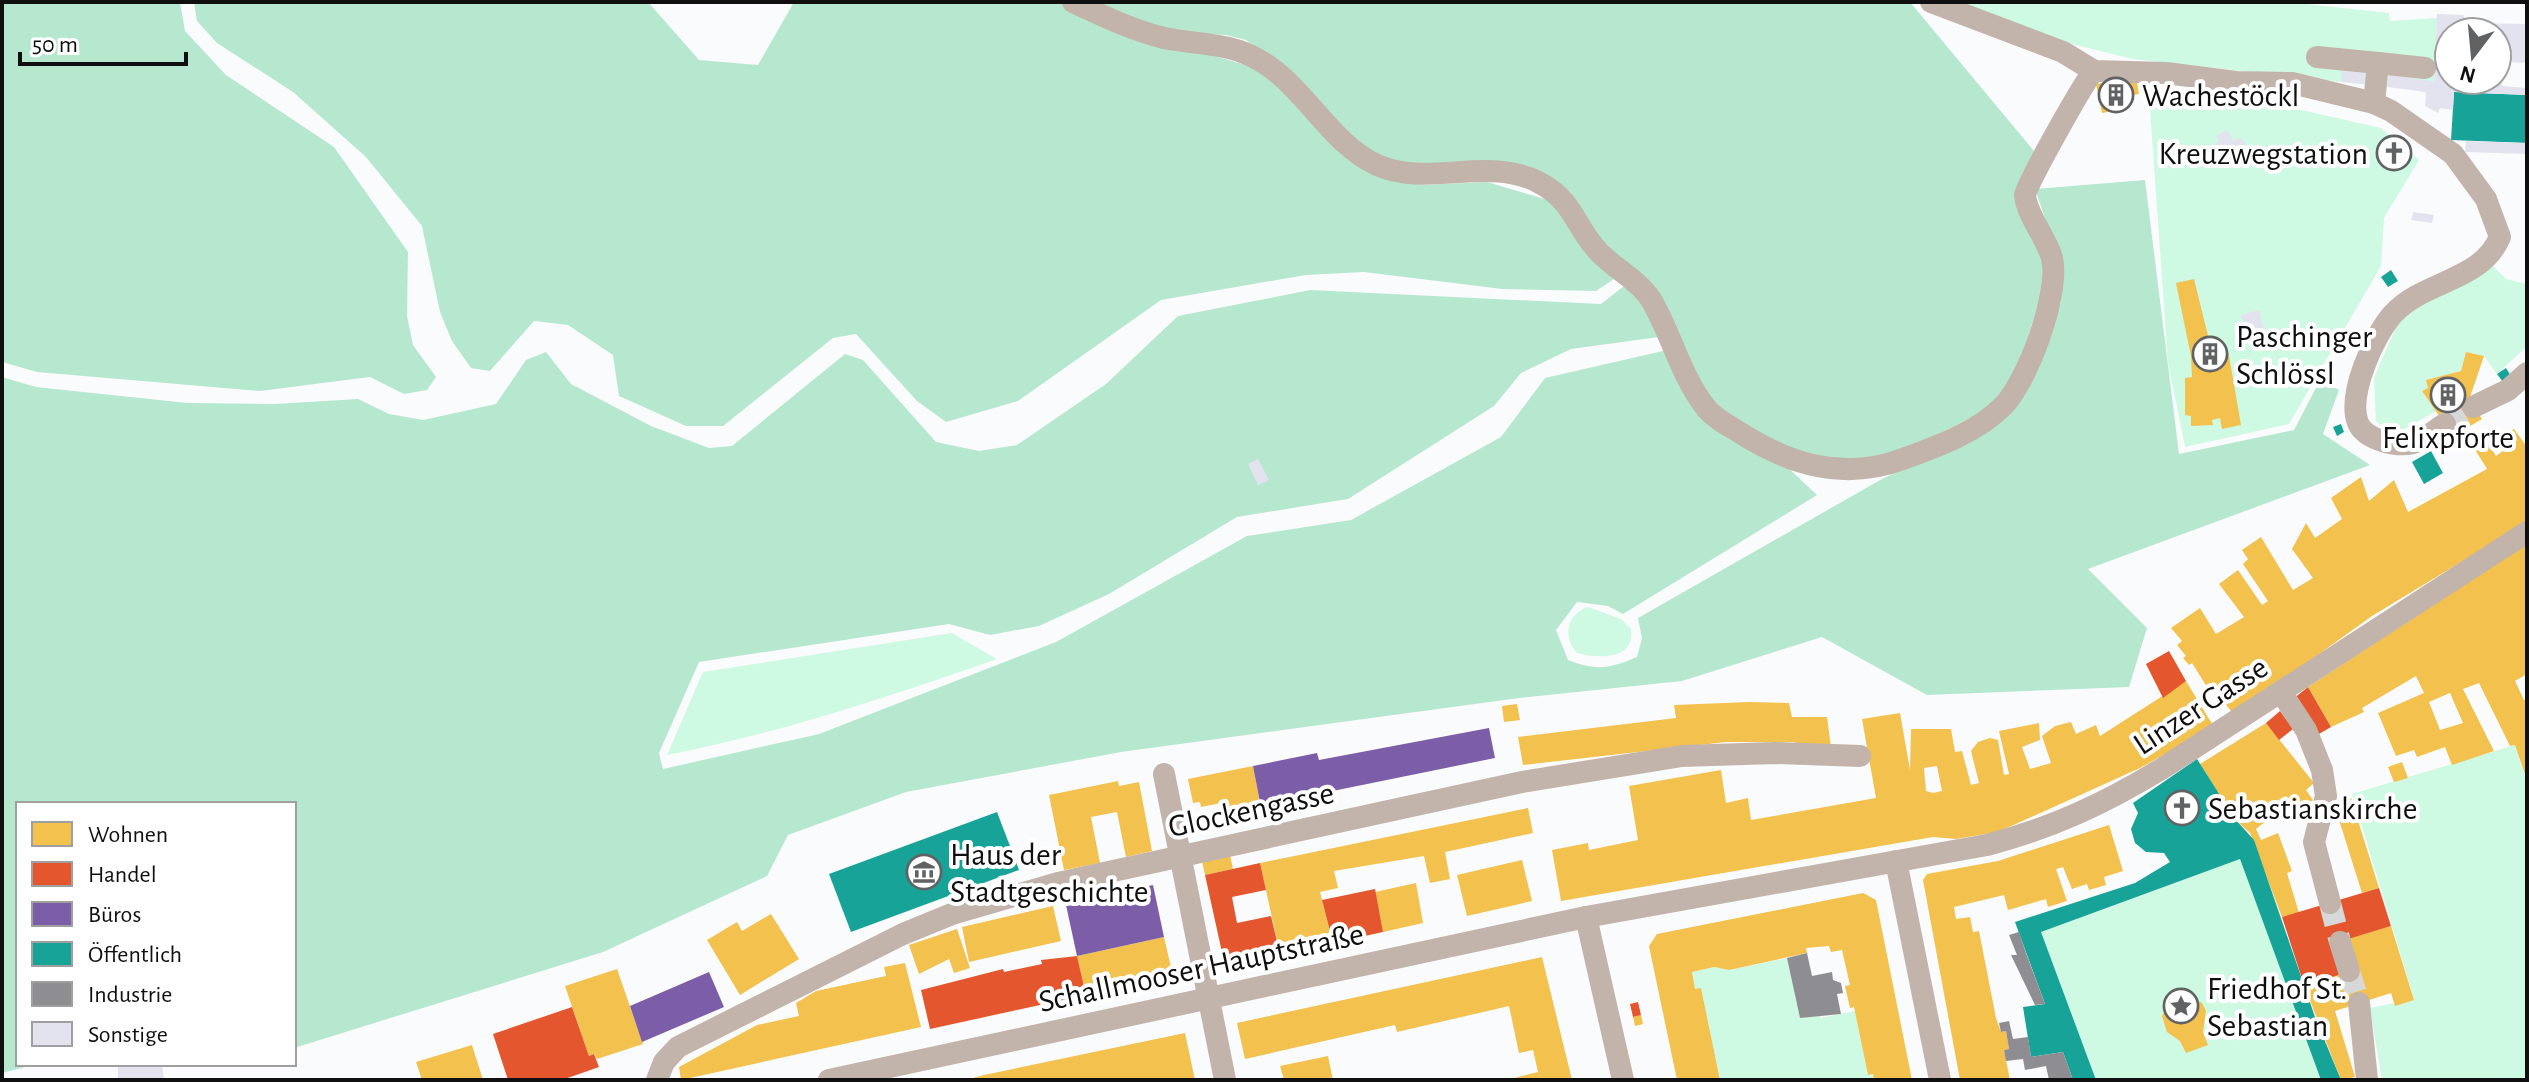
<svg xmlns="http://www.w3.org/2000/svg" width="2529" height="1082" viewBox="0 0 2529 1082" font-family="'Alegreya Sans',sans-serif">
	<rect width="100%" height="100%" fill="#fafbfc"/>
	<g fill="#cef9e3">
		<polygon points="1943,2 2287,2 2389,13 2390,21 2437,18 2434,82 2387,87 2133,59 2015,30"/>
		<polygon points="2149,95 2297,109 2381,128 2419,160 2384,218 2381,266 2289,424 2185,447 2168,362"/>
		<polygon points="2492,265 2506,279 2527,284 2527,346 2497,374 2484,356 2466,352 2461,371 2426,380 2428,388 2422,391 2436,411 2398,433 2385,429 2376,421 2374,378 2403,311"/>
		<path d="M1588 607 1621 619 1631 629C1636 660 1598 659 1577 653 1562 637 1567 614 1588 607Z"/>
		<path d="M952 633 997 659C888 697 781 733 667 755L703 672Z"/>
		<polygon points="2515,745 2527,782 2527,1080 2382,1080 2370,1008 2414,999 2352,794"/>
		<polygon points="2240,859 2321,1080 2096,1080 2041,932"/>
		<polygon points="1787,958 1800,1018 1820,1014 1821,1018 1855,1011 1868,1075 1873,1074 1874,1080 1720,1080 1701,988 1695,989 1692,972 1714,967 1729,970"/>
	</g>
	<g fill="#b6e8d0">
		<polygon points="2,2 180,2 185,31 226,75 334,147 408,252 407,316 413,345 436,377 427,390 404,394 370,377 260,391 37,372 2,362"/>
		<polygon points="194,2 648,2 699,60 758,65 794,2 1058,2 1116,28 1253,67 1401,182 1423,185 1487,182 1555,202 1617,277 1596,291 1502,289 1364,272 1306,275 1161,300 1018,401 946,422 917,401 856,334 833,338 723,426 686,426 619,396 613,355 568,325 534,321 490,371 471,368 452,341 440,312 422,226 366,157 293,92 217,43 197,21"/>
		<polygon points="1087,2 1910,2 2034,151 2019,187 2043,262 2041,296 2016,374 1985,411 1917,445 1855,464 1794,454 1709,401 1619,262 1544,177 1403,166 1357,146 1281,67 1246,40 1226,35 1176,33"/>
		<path d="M2145 180 2179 454 2294 430 2320 380 2339 390 2323 434 2370 465 2088 569 2147 628 2129 687 1927 695 1822 637 1682 681 1519 698 1121 752 906 792 788 835 767 876 603 952 294 1048V804H18V1064H37L2 1073V377L36 387 187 403 275 404 358 399 389 414 423 420 496 404 526 360 546 352 571 384 651 426 709 448 732 446 845 354 863 360 936 442 979 451 1017 445 1106 384 1178 316 1310 290 1601 304 1628 283 1647 303 1659 337 1571 349 1521 373 1494 406 1348 499 1237 517 1109 594 1039 626 990 635 949 624 699 662 659 753 663 769 819 734 1056 642 1247 536 1351 520 1501 437 1545 378 1667 350 1703 413 1782 462 1817 495 1623 614 1608 606 1577 602 1556 630 1568 660C1597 671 1608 669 1637 657L1642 638 1638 618 1882 479 1960 442 2026 383 2061 302V265L2035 189Z"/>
	</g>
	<g fill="#f2c14e" fill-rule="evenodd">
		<polygon points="2136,77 2139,94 2127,96 2129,108 2102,113 2096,84"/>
		<polygon points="2194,279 2212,352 2228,350 2241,425 2222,429 2220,418 2212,420 2213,425 2191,426 2191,416 2185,415 2185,378 2192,377 2191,356 2176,283"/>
		<polygon points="2466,352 2484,356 2469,400 2482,419 2453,436 2422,391 2428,388 2426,380 2461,371"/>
		<polygon points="2514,429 2527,447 2527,522 2372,616 2234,715 2210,684 2207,687 2192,663 2189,665 2183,658 2186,656 2177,645 2182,641 2171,628 2200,608 2216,634 2244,617 2219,584 2238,570 2262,605 2268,601 2243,564 2248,559 2242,550 2261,537 2293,590 2313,578 2292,549 2306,523 2315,538 2342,519 2331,498 2361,477 2369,501 2394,480 2408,512 2487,469 2471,443 2483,435 2496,456 2507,448 2500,437"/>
		<path d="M2527 544V674L2515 681 2524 700 2527 699V780L2515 745 2510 746 2479 683 2463 689 2494 751 2452 765 2445 747 2417 757 2414 750 2396 756 2378 713 2424 693 2416 676 2362 708 2364 712 2331 727 2308 687ZM2450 693 2463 723 2440 730 2429 702Z"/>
		<path d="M2186 681 2214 727 2140 768 1998 832 1956 839 1933 837 1561 901 1552 850 1588 843 1589 850 1638 840 1629 786 1721 770 1726 803 1748 798 1751 820 1876 798 1862 719 1900 713 1910 770 1911 729H1951L1955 752 1962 751 1971 785 1979 783 1971 751 1978 742 1990 738 1998 740 2004 775 2009 774 1999 731 2039 723 2040 740 2022 747 2030 769 2051 763 2042 736 2055 726 2071 722 2076 734 2096 725 2100 736ZM1937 766 1942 791 1933 793 1926 791 1924 768Z"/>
		<polygon points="1749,702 1789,703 1792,717 1827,717 1831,747 1796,747 1795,742 1726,742 1523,765 1518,737 1676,718 1674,705"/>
		<polygon points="1517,704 1520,720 1504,722 1502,706"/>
		<polygon points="2266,723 2314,783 2306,790 2313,800 2295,813 2288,804 2256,829 2261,840 2278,833 2292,871 2287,873 2299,913 2282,917 2250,833 2235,819 2200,764"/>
		<polygon points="2402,762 2408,778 2394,782 2388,767"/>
		<polygon points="1253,766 1260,803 1222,810 1221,803 1201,807 1200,802 1193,803 1188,779"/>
		<polygon points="1118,781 1119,786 1139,782 1152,851 1126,857 1117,812 1091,817 1100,863 1064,870 1049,795"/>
		<polygon points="2351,798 2379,888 2362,893 2335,807"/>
		<polygon points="1528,808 1533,833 1445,852 1450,879 1430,883 1424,856 1334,871 1338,888 1320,892 1333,943 1280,954 1260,863"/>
		<polygon points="2109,825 2123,871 2104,877 2106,885 2089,890 2087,884 2072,889 2063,867 2056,869 2067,901 2048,907 2046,899 2008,910 2004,895 1954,907 1956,919 1970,917 1973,932 1979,931 1996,1018 2001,1032 2006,1031 2009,1049 2004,1050 2010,1080 1960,1080 1923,880 1927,874 1998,861"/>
		<polygon points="1230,855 1233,869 1205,875 1202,861"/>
		<polygon points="1522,860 1532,901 1467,916 1457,875"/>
		<polygon points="1416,883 1423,923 1383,932 1375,892"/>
		<polygon points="1863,893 1876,900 1912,1080 1874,1080 1873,1074 1868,1075 1854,1007 1850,1008 1845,986 1850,985 1842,950 1831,952 1829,946 1806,948 1807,953 1729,970 1714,967 1692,972 1695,989 1701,988 1720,1080 1677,1080 1649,946 1657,934"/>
		<polygon points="1053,906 1061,941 969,962 962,927"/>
		<polygon points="771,914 799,959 740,995 707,940 737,922 742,931"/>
		<polygon points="2391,926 2414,1000 2395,1006 2391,993 2335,1011 2355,1077 2341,1080 2304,985 2357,969 2347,939"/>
		<polygon points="957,929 970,968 954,973 949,959 919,974 909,945"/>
		<polygon points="1164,937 1173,976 1086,995 1077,956"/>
		<polygon points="1542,957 1572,1080 1507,1080 1538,1072 1533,1050 1519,1053 1509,1006 1397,1032 1395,1025 1245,1059 1237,1023"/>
		<polygon points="905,963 921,1027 681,1080 679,1067 757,1025 799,1016 796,1003 816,991 886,976 884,967"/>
		<polygon points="617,969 643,1044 597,1059 594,1054 589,1056 565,986"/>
		<polygon points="2186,995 2202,1003 2206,1011 2203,1032 2208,1045 2186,1053 2180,1041 2167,1032 2162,1016 2170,1001"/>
		<polygon points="1641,1015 1643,1024 1635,1026 1633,1017"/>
		<polygon points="1185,1033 1195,1080 966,1080 984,1075"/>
		<polygon points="472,1045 483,1080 422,1080 416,1062"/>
		<polygon points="1328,1056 1333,1080 1284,1080 1280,1066"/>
	</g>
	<g fill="#e4572e">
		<polygon points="2169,651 2186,681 2163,698 2146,664"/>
		<polygon points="2308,687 2331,727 2319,734 2293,699"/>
		<polygon points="2280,711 2293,729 2279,740 2266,723"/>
		<polygon points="1260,863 1266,890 1232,897 1237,923 1271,916 1280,954 1225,966 1205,875"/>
		<polygon points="2379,888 2391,926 2332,944 2342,974 2304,985 2282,917"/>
		<polygon points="1375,889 1383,932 1333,943 1322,900"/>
		<polygon points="1077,956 1086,995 930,1029 921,990 1003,969 1004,972 1042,964 1041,960"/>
		<polygon points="1638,1002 1641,1015 1633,1017 1630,1004"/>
		<polygon points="572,1007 589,1056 594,1054 599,1067 562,1080 508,1080 493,1034"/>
	</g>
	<g fill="#7b5ea7">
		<polygon points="1489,728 1495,758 1303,797 1306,809 1263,818 1253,766 1317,753 1319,760"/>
		<polygon points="1153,885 1164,937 1077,956 1066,905"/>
		<polygon points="709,972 724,1007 642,1042 630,1006"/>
	</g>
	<g fill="#17a398">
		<polygon points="2454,92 2527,95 2527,143 2451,140"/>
		<polygon points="2389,147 2400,147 2400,159 2388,159"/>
		<polygon points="2391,270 2398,281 2388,287 2381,277"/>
		<polygon points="2506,368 2511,376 2503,382 2497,374"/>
		<polygon points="2341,424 2344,432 2337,436 2333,427"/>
		<polygon points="2431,451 2443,473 2424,484 2412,462"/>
		<polygon points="2197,759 2235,819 2254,840 2315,1017 2341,1080 2321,1080 2240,859 2041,932 2096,1080 2073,1080 2063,1052 2031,1057 2023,1007 2045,1004 2015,922 2135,883 2170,862 2164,853 2146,852 2135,843 2131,829 2138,813 2133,803"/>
		<polygon points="997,812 1019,870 851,932 829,874"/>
	</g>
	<g fill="#8d8d92">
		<polygon points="2019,932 2026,953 2045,1004 2035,1005 2011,955 2017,955 2009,935"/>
		<polygon points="1807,953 1812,976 1832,972 1833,980 1841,983 1843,993 1837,994 1841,1014 1800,1018 1787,958"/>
		<polygon points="2009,1021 2013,1039 2028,1037 2031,1057 2063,1052 2073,1080 2049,1080 2046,1066 2025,1070 2023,1059 2006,1061 2004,1050 2009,1049 2006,1031 2001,1032 1999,1023"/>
	</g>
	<g fill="#e3e3ef" fill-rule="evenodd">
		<path d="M2437 14 2464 15V23L2527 24V63L2504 62 2502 86 2527 88V95L2454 92 2453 110 2440 108 2438 113 2425 106 2426 92 2387 87 2389 74 2434 82ZM2449 32H2497V80H2449Z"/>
		<polygon points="2342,69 2365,72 2364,84 2341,82"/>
		<polygon points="2227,130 2234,141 2241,137 2248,149 2223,163 2213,145 2219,141 2216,136"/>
		<polygon points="2466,141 2527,143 2527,154 2465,152"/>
		<polygon points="2413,212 2434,215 2432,223 2411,220"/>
		<polygon points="2259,310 2264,330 2246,334 2241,315"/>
		<polygon points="1258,459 1269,480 1258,485 1248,464"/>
		<polygon points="162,1064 164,1080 118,1080 118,1067"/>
	</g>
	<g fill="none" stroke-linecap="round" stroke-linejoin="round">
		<g stroke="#d7d8d9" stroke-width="22" stroke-dasharray="22 11" stroke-linecap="butt">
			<polyline points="2445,424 2473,407"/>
			<polyline points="2330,903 2340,942"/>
			<polyline points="2349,971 2359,1003"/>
		</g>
		<g stroke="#c2b4aa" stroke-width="22">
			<path d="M1073 2C1103 16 1132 30 1164 38 1197 45 1229 42 1259 60 1305 86 1329 143 1377 165 1429 188 1489 155 1540 183 1574 201 1575 227 1598 251 1614 269 1641 281 1653 303 1671 335 1681 374 1703 404 1712 417 1726 424 1739 432 1790 465 1844 481 1903 459 1936 447 1978 432 2003 406 2028 381 2060 293 2052 258 2046 237 2027 216 2025 195 2025 187 2086 78 2094 71"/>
			<path d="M1931 2 2063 52 2094 71 2166 73 2236 82 2292 83 2374 103 2391 111 2453 154 2486 199 2500 237C2481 282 2424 280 2393 314 2374 335 2347 395 2358 423 2365 440 2397 447 2413 443 2424 440 2435 430 2445 424"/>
			<polyline points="2317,57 2378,63"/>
			<polyline points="2374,103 2378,63 2425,68"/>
			<polyline points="2473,407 2508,390 2527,373"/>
			<polyline points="2281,692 2306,730 2322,770 2326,796 2314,842 2330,903"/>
			<polyline points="1164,774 1225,1080"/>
			<polyline points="1896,861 1940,1080"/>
			<polyline points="1586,917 1623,1080"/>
			<polyline points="2340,942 2349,971"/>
			<polyline points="2359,1003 2367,1080"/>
			<polyline points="657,1080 664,1062 678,1047 903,934 952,914 1058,883 1522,782 1682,756 1775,753 1860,756"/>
			<path d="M829 1080 1586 917 1987 845C2052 828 2106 803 2163 768L2527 532"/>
		</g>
	</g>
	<defs>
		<g id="building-ring" transform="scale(1.8)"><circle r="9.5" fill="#fff" stroke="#616263" stroke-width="1.5"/><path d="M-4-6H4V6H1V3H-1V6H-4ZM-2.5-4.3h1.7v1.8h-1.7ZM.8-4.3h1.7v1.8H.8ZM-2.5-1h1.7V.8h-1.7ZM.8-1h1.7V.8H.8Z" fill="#616263"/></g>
		<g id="church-ring" transform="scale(1.8)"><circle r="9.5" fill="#fff" stroke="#616263" stroke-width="1.5"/><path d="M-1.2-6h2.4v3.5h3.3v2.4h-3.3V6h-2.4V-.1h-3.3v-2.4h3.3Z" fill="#616263"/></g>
		<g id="museum-ring" transform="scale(1.8)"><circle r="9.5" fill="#fff" stroke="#616263" stroke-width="1.5"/><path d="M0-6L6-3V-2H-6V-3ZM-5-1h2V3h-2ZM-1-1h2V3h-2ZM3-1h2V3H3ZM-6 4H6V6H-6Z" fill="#616263"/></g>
		<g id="sight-ring" transform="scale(1.8)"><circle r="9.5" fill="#fff" stroke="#616263" stroke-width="1.5"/><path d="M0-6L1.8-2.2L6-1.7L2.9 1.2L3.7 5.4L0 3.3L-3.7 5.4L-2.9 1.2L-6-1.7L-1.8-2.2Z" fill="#616263"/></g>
	</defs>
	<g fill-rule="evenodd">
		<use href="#building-ring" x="2116" y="95"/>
		<use href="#church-ring" x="2394" y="153"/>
		<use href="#building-ring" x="2210" y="354"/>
		<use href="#building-ring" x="2448" y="395"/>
		<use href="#church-ring" x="2182" y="808"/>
		<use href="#museum-ring" x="924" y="872"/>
		<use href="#sight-ring" x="2181" y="1006"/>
	</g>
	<g text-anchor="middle" stroke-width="8" stroke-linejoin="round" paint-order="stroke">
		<g font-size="32" fill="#0f0f10" stroke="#fff" text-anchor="start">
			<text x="2142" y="106">Wachestöckl</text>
			<text x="2368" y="164" text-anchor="end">Kreuzwegstation</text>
			<text x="2236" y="347">Paschinger<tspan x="2236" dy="37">Schlössl</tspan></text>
			<text x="2448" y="448" text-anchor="middle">Felixpforte</text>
			<text x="2208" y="819">Sebastianskirche</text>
			<text x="950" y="865">Haus der<tspan x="950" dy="37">Stadtgeschichte</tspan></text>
			<text x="2207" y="999">Friedhof St.<tspan x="2207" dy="37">Sebastian</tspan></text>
		</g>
		<g font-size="32" fill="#0f0f10" stroke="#fff">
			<text transform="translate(2200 705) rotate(-33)" y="11">Linzer Gasse</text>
			<text transform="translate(1251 809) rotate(-12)" y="11">Glockengasse</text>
			<text transform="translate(1201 967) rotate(-12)" y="11">Schallmooser Hauptstraße</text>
		</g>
	</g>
	<rect width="2529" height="1082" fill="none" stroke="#0f0f10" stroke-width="8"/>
	<rect x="16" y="802" width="280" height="264" fill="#ffffff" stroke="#9f9f9f" stroke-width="2"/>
	<rect x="32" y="822" width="40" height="24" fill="#f2c14e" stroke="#9f9f9f" stroke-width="2"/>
	<text x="88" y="842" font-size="24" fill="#0f0f10">Wohnen</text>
	<rect x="32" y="862" width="40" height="24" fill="#e4572e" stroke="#9f9f9f" stroke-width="2"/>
	<text x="88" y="882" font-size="24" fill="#0f0f10">Handel</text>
	<rect x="32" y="902" width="40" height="24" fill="#7b5ea7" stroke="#9f9f9f" stroke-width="2"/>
	<text x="88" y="922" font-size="24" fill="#0f0f10">Büros</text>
	<rect x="32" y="942" width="40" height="24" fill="#17a398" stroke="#9f9f9f" stroke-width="2"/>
	<text x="88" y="962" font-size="24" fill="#0f0f10">Öffentlich</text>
	<rect x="32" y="982" width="40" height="24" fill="#8d8d92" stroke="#9f9f9f" stroke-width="2"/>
	<text x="88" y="1002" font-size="24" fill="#0f0f10">Industrie</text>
	<rect x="32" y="1022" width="40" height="24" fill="#e3e3ef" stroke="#9f9f9f" stroke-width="2"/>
	<text x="88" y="1042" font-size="24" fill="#0f0f10">Sonstige</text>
	<g transform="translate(2473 56) rotate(196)"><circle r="38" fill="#ffffff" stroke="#9f9f9f" stroke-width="2"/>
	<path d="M0-6L14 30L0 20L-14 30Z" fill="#616263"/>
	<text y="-12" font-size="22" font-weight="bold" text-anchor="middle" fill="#0f0f10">N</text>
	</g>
	<path d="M20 52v12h166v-12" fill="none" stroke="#0f0f10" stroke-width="4"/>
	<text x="32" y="52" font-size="24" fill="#0f0f10" stroke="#ffffff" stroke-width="6" paint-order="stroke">50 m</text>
</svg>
